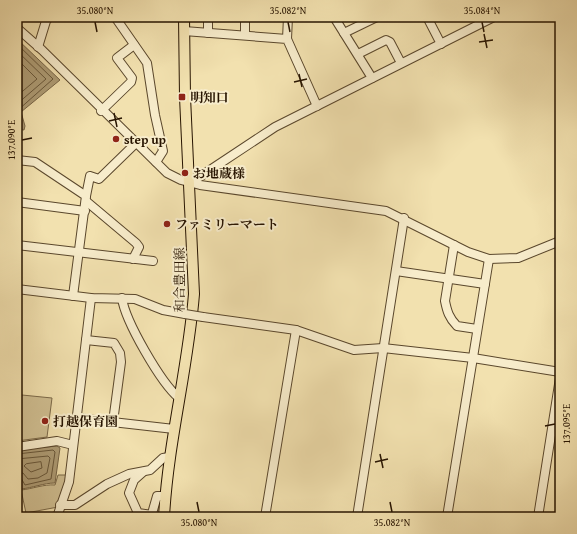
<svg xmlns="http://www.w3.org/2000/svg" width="577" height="534" viewBox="0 0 577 534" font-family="'Gentium Book Plus','Noto Serif JP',serif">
	<rect width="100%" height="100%" fill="#f2e1af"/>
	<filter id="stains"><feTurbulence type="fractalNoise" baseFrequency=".005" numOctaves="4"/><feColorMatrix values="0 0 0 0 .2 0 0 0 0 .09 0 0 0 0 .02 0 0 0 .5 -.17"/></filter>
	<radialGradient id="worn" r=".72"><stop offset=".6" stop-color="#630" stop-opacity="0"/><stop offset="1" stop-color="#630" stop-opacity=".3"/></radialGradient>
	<g fill="#cfbe91" stroke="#7b6949">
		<polygon points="22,395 52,398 47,437 17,441 17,414"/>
		<path d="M58 475H68L58 507 26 513 21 490C32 489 44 484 55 485Z"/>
	</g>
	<g fill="#ad9b74" stroke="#776546">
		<polygon points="17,39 60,80 21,112 25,126 24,130 17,129"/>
		<path d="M57 446 60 448 55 483C44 483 32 488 21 489L17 472V450Z"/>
	</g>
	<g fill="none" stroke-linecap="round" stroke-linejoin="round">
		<g stroke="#6a583a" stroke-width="1">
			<polyline points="17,44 53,79 17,111"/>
			<polyline points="17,51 46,79 17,104"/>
			<polyline points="17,59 37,79 17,96"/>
			<polyline points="17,454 53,450 55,452 51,479 25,485 21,478 17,477"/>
			<polyline points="17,459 48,456 50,458 47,473 38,478 28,479 23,473 17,472"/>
			<polygon points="41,462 42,468 31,472 24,466 26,464"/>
		</g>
		<g stroke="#5a472c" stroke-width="10">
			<g id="minor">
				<polyline points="115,17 147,63 155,115 163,151 156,162"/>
				<polyline points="245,17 245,35"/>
				<polyline points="334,17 372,78"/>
				<polyline points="427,17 441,44"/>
				<polyline points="17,28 42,50 167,173 181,180 200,185 386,211 468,252 489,259 518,258 560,241"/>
				<polyline points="184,31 287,39 317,106"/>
				<polyline points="208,33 208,17"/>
				<polyline points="344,33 377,17"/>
				<polyline points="287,39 288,17"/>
				<polyline points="38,47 46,21 49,17"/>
				<polyline points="358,54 386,40 390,42 401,63"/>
				<polyline points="101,111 131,82 132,78 117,58 134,45"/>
				<polyline points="17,160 35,162 86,196 73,296"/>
				<polyline points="189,181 198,178 275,127 494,17"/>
				<polyline points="86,196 90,176 99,179 135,144"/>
				<polyline points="86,201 136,243 139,247 133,259"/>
				<polyline points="17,202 85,211"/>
				<polyline points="17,245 153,261"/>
				<path d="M454 245 445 301C447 311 449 318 457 326L477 329"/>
				<polyline points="396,271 485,284"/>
				<polyline points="17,289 91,298 135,299 163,310 185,314"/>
				<path d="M122 298C125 321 161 383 179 398"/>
				<polyline points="203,317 296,330 354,350 383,348 473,358 560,372"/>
				<polyline points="86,340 114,343 120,353 121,362 113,422"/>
				<polyline points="77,418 174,429"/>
				<polyline points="17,447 57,441 73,445"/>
				<polyline points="143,472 134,480 129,493 138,513 152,515"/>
				<polyline points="60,505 75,505 107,484 129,474 150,470 163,458 169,457"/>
				<polyline points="57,517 69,482 91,298"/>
				<polyline points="151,517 157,496 165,496"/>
				<polyline points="265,517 296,330"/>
				<polyline points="357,517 404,218"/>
				<polyline points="447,517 489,259"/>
				<polyline points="538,517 560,378"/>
			</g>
		</g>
		<g stroke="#271401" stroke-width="12">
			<path id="major" d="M164 517C168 442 188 369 194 294L185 97 184 17"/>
		</g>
		<use href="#minor" stroke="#f7eccb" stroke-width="8"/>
		<use href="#major" stroke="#f2e1af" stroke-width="10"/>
		<g stroke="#5a472c" stroke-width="10" stroke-linecap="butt">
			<polyline id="minor-bridge" points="185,314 203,317"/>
		</g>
		<use href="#minor-bridge" stroke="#f7eccb" stroke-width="8"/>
	</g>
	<path fill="none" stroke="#271401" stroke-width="1.5" d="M95 22 97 32M288 22 290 32M482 22 484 32M484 34 487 48M479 42 493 40M299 74 302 87M294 82 307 79M114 113 117 127M109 121 122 118M22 140 32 138M545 426 555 424M380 454 383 468M375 462 388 459M197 502 199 512M390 502 392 512"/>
	<g fill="#8f2418" stroke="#f7eccb" stroke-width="1.5">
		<rect x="178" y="93" width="8" height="8" rx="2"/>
		<circle cx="116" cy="139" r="4"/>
		<circle cx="185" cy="173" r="4"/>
		<circle cx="167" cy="224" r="4"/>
		<circle cx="45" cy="421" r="4"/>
	</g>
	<g text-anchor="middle" stroke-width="4" stroke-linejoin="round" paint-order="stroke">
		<g font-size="13" font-weight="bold" fill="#271401" stroke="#f7eccb" text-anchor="start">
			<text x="190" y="102">明知口</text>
			<text x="124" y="144">step up</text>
			<text x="193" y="178">お地蔵様</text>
			<text x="175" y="229">ファミリーマート</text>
			<text x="53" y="426">打越保育園</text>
		</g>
		<g font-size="13" fill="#271401" stroke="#f7eccb">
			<text transform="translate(179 280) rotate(-90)" y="5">和合豊田線</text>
		</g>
	</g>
	<rect width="577" height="534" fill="none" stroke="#f2e1af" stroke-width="44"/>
	<rect x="22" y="22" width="533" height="490" fill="none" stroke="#271401" stroke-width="1.5"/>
	<g font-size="10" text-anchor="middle" fill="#271401">
		<text x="95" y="14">35.080°N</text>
		<text x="288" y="14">35.082°N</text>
		<text x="482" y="14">35.084°N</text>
		<text transform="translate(11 140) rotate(-90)" y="4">137.090°E</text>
		<text transform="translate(566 424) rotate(-90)" y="4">137.095°E</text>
		<text x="199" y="526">35.080°N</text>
		<text x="392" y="526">35.082°N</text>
	</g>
	<rect width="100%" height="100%" filter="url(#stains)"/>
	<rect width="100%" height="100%" fill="url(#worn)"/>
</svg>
